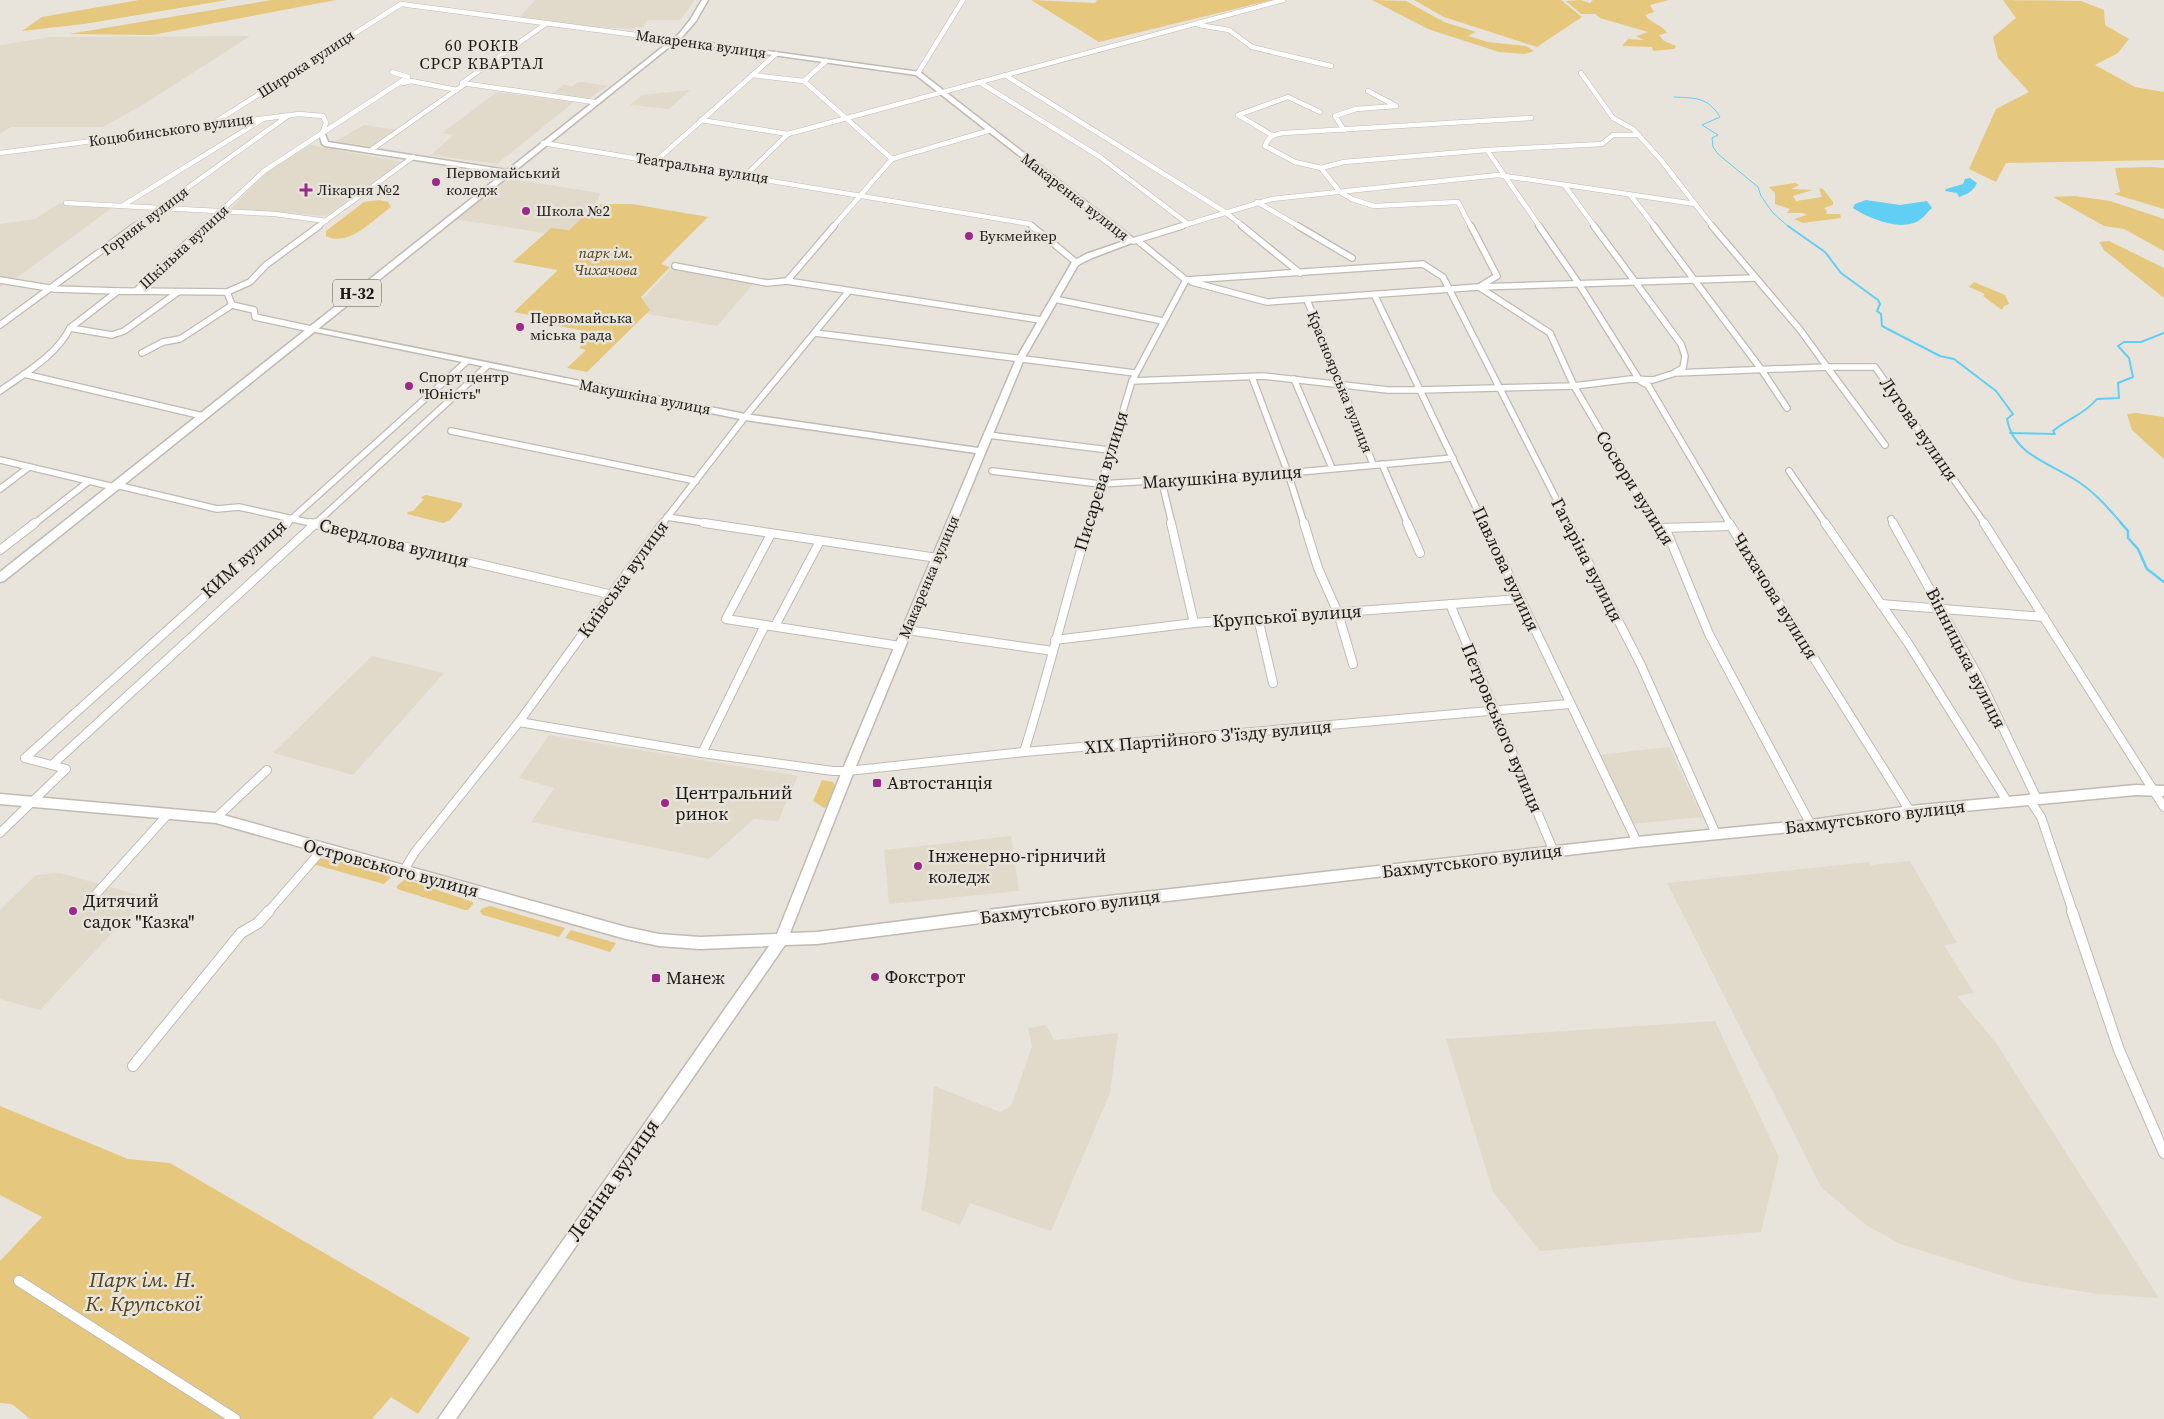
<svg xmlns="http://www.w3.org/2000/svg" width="2164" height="1419" viewBox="0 0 2164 1419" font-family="'Source Serif 4',serif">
	<rect width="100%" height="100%" fill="#e8e4db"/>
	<g fill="#e1daca">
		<polygon points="535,0 695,0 680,20 648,20 641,29 586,27 519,18"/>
		<polygon points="250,36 146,103 103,127 11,127 0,134 0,45 51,37"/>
		<polygon points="578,82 584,82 608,86 587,100 565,98 567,95 554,93 563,85 573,86"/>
		<polygon points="690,90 669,109 630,105 642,95"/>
		<polygon points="497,92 574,102 497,164 431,155 453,135 442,133"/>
		<polygon points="364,125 397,130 373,147 336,141"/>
		<polygon points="310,145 402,162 326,216 230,209 268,171"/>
		<polygon points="505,178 600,193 597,204 569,230 551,228 545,233 454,219"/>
		<polygon points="60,203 113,207 18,277 0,287 0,224 35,219"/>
		<polygon points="671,269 754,283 717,326 631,311"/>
		<polygon points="372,656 444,673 353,775 273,753"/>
		<polygon points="549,735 798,776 778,821 754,819 709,859 531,822 554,788 519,778"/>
		<polygon points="1669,747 1702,817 1632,824 1598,755"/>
		<polygon points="1011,836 1019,891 889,904 884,850"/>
		<polygon points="1910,861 1957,943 1944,945 1974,993 1957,996 1996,1043 2159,1298 2098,1294 2023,1282 1900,1244 1866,1225 1821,1187 1667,883 1868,862 1871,865"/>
		<polygon points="60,873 146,897 40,1010 0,999 0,910 36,875"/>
		<polygon points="1715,1021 1779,1157 1761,1232 1540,1251 1493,1192 1446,1039"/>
		<polygon points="1046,1025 1054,1040 1118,1033 1110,1093 1051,1231 970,1203 960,1225 921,1210 927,1173 934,1086 1000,1112 1011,1106 1032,1047 1028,1028"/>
	</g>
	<g fill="#e5c77e">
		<polygon points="139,0 227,0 84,24 22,31 42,17"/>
		<polygon points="272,0 336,0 152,35 69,34"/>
		<polygon points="1031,0 1095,3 1097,0 1272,0 1099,42"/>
		<polygon points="1372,0 1406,1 1444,22 1476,32 1468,36 1488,42 1526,46 1534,51 1525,54 1499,52 1428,29"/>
		<polygon points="1414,0 1561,0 1582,17 1537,47 1444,17"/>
		<path d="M1581 0 1590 3 1593 0H1669L1650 5 1654 12 1645 15C1651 24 1662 24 1667 33L1659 35 1664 41 1676 46 1674 49 1653 51 1652 47 1622 46 1628 39 1644 40 1636 36 1648 32 1600 18 1595 14H1581L1566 1Z"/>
		<polygon points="2003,0 2081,1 2104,10 2105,25 2129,39 2118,53 2095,65 2135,87 2164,92 2164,160 2006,163 1996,182 1969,169 1996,109 2029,92 1998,58 1993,37 2016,18"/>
		<polygon points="2150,167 2164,168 2164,209 2114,194 2120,192 2115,168"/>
		<polygon points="1795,183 1799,185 1791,189 1813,190 1793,196 1796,201 1822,197 1819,188 1823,189 1833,202 1833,205 1824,208 1827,211 1826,214 1840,214 1841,218 1803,223 1794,219 1807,215 1803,213 1787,213 1790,209 1775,204 1775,193 1769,187"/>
		<polygon points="2075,196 2110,201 2164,219 2164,251 2124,229 2104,226 2053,197"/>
		<path d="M379 200 388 202 391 207C374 219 348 248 326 236V231L364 202Z"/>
		<polygon points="597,204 632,204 708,217 661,264 670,267 641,297 650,310 587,372 567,368 586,350 579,348 595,333 544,323 548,319 514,312 558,270 513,262 551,228 569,230"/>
		<polygon points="2109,241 2164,268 2164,298 2104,250 2099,242"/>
		<polygon points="1974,282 2005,295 2009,304 2004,306 2002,310 1983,296 1985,294 1969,287"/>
		<polygon points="2136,413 2164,417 2164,459 2132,430 2127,414"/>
		<polygon points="426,495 462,503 462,506 450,520 443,523 407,514 408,512 413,511 424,499 421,498 423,496"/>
		<polygon points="822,780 833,782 836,787 829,807 824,808 813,801"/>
		<polygon points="326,857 392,876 384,884 316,865 316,861"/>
		<polygon points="405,879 473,902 473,904 468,910 465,910 397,889 397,886"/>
		<polygon points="490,906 565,928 559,937 483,915 480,912 481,909"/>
		<polygon points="571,930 616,943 610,952 565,938"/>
		<polygon points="0,1106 128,1159 170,1163 470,1338 418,1414 391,1397 372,1419 30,1419 12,1404 0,1403 0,1261 42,1217 0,1195"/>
	</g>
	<g fill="#61cff3">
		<path d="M1970 178 1977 183C1973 192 1967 194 1959 197L1957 193 1945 191 1946 189 1963 184 1965 179Z"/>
		<path d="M1866 200 1900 205 1927 201 1932 208C1928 211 1925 216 1921 219 1903 233 1870 219 1853 208L1855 204Z"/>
	</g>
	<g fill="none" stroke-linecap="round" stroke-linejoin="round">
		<path stroke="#61cff3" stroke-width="1" d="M1674 97C1695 98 1708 97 1720 117L1702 125 1718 135 1712 138 1713 147 1718 154 1758 187 1761 196 1773 213 1789 227"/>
		<g stroke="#61cff3" stroke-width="2">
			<path d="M1788 226 1825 252 1841 273 1878 300 1880 304 1877 311 1881 314 1882 326 1940 356 1954 359 1996 391 2013 414 2007 419C2013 457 2057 465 2083 485 2098 496 2110 510 2122 524"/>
			<path d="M2010 433 2055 434 2053 431C2067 419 2085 414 2097 399L2119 398 2118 383 2133 377 2129 358 2118 346 2124 342H2141L2164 333"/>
		</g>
		<polyline stroke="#61cff3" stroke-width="2.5" points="2121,523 2128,531 2128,538 2138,549 2147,569 2164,582"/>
		<g stroke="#bfbbb3" stroke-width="5.5">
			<g id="street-far3">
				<polyline points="1199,25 1229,30 1252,47 1331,66"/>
				<polyline points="918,73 963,0"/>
				<polyline points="1581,73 1613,118 1633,129 1661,160 1713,227"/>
				<polyline points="752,75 804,81 892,159"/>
				<polyline points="1005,75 1225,212 1244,227"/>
				<polyline points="804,81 826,61"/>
				<polyline points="979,82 1100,157 1188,224"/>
				<polyline points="403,83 411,81 457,90"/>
				<polyline points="462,83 594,102"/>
				<polyline points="462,83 547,23"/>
				<polyline points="701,120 788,134 1283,0"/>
				<polyline points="212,124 401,4 674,40"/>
				<polyline points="1344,130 1335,116 1356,109 1396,106 1368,91"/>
				<polyline points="1272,135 1238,115 1288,97 1320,112"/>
				<polyline points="543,143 1030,224 1034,227"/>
				<polyline points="371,150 465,84"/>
				<polyline points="1487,150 1540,227"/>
				<polyline points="0,153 299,114 323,116 326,123 322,134"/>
				<polyline points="657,160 776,54"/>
				<polyline points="1321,168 1344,162 1487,150 1602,144 1613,135 1639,135"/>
				<polyline points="746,175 788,134"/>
				<polyline points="1565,186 1595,227"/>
				<polyline points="1631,196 1655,227"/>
				<polyline points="1257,202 1300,227"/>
				<polyline points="66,203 275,214 326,221"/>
				<polyline points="122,206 263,119"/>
				<polyline points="133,227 289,115"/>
				<polyline points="204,227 264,171 408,77 392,72"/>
				<polyline points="317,227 413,157"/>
				<polyline points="833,227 892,159 991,130"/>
				<polyline points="1178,227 1272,199 1498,175 1695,204"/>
				<path d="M1471 227 1458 202 1374 206 1352 199 1340 192 1321 168 1295 162 1265 146C1268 137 1274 134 1284 133L1531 118"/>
			</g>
		</g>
		<g stroke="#bfbbb3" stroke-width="8">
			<g id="street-far2">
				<polyline points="1032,226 1077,263"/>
				<polyline points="1242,226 1300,273"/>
				<polyline points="1298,226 1352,258"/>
				<polyline points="1471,226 1497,276 1479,287 1550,333 1574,386 1655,524"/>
				<polyline points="1539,226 1579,284 1640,381 1648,385 1730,524"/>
				<polyline points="1594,226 1681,344 1685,356 1683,368 1676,372"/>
				<polyline points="1654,226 1761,369 1787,408"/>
				<polyline points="1712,226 1801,331 1827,367 1875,367 1985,524"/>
				<polyline points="1133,241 1182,226"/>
				<polyline points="675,266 767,283 787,281 1041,320"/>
				<polyline points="0,280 55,289 118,291"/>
				<polyline points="1186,280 1423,264 1443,277 1569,524"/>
				<polyline points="787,281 834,226"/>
				<polyline points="1192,282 1267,302 1479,287 1755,278"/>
				<polyline points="136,291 205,226"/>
				<polyline points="227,292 250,282 266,265 319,226"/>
				<polyline points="1375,296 1484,524"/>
				<polyline points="1054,299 1163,321"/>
				<polyline points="1307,300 1373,464"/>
				<polyline points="0,325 135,226"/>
				<polyline points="70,328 112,335 124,331 178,292"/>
				<polyline points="815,333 1135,373"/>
				<polyline points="142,353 163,342 180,339 232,305"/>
				<polyline points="24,374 203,416"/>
				<polyline points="1252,377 1288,473 1304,524"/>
				<polyline points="1294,379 1332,468"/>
				<polyline points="1132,381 1263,376 1388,390 1418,390 1574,386 1631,379 1653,380 1675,373 1827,367 1885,445"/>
				<path d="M0 391C25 373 56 356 70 328L118 291 227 292 232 305 254 310 255 317 311 329"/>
				<polyline points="451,431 696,481"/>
				<polyline points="988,435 1109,450"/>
				<polyline points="0,460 114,487"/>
				<polyline points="1382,464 1408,524"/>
				<polyline points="992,471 1100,484 1288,473 1453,458"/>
				<polyline points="1789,471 1826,524"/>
				<polyline points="1162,482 1172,524"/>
				<polyline points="116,485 217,509 239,507 316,524"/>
				<polyline points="0,489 29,467"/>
				<polyline points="667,517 712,524"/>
				<polyline points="1891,519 1894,524"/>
				<polyline points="34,524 89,481"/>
				<polyline points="286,524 466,362"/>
				<polyline points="315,524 487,366"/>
				<polyline points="662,524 745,417 848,292"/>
				<polyline points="1089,524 1132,381 1186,280 1137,240"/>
			</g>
		</g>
		<g stroke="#bfbbb3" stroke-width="10">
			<g id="street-far1">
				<polyline points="311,523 376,540 613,595"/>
				<polyline points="704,523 937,558"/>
				<polyline points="1171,523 1194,623"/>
				<polyline points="1304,523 1318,568 1338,613 1353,664"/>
				<polyline points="1407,523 1420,553"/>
				<polyline points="1484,523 1637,842"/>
				<polyline points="1568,523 1641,665 1716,834"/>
				<polyline points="1653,523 1667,532 1709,634 1811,825"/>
				<polyline points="1729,523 1910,811"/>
				<polyline points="1825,523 1908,643 2007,801"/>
				<polyline points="1893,523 1979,678 2037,799"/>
				<polyline points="1984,523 2164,807"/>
				<polyline points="1662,528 1731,526"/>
				<polyline points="771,534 726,619 900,646"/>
				<polyline points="0,550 35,523"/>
				<polyline points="1450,604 1554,852"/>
				<polyline points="1881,604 2044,617"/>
				<polyline points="1258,618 1273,683"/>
				<polyline points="775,626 820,541"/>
				<polyline points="907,630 1053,651"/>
				<polyline points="1055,640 1194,623 1520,599"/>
				<polyline points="519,722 702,753 833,771 848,771 1024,752 1569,704"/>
				<path d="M1024 752C1048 676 1066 599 1089 523"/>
				<polyline points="702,753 765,625"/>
				<polyline points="25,758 287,523"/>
				<polyline points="52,765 316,523"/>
				<polyline points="2029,799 2041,817 2073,912"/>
				<polyline points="216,818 267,770"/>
				<polyline points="0,833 66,769 25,758"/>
				<polyline points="404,870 415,852 519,722 663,523"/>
				<polyline points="96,894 169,813"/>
				<polyline points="268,912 322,850"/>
			</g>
		</g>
		<g stroke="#bfbbb3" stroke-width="12">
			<g id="street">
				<polyline points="2072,911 2119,1050 2164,1153"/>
				<polyline points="133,1066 241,933 258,923 269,911"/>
				<polyline points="19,1281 235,1419"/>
			</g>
		</g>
		<g stroke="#bfbbb3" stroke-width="3">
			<g id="secondary">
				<polygon points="674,38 920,72 1137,241 1092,258 1078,265 1024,359 854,771 790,933 817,932 1019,906 1637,837 1811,820 1910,806 2136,785 2164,786 2164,796 2136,795 1910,816 1811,830 1637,847 1019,918 817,944 785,945 456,1419 438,1419 769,946 700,949 659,946 626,939 216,823 0,804 0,794 216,813 626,927 659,934 700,937 777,934 842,771 976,453 745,420 311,331 307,329 311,327 745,414 978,448 1016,359 1072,262 1086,254 1127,240 916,75 672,41 671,40"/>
				<polygon points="322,132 325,134 328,142 507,170 511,172 507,174 325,146 322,144 319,134"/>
			</g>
		</g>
		<g stroke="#bfbbb3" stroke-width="3">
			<polygon id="primary" points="702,0 708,0 696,21 683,36 4,581 0,582 0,572 679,34 690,20"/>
		</g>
		<use href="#street-far3" stroke="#fff" stroke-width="4.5"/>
		<use href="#street-far2" stroke="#fff" stroke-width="5.5"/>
		<use href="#street-far1" stroke="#fff" stroke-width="8"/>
		<use href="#street" stroke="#fff" stroke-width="10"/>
		<use href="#secondary" fill="#fff" fill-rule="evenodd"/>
		<use href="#primary" fill="#fff" fill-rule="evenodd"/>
	</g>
	<g fill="#992a89" stroke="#e8e4db" stroke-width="2">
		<circle cx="436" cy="182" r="5"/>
		<path d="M303.5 182.5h5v5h5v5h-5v5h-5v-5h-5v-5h5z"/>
		<circle cx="526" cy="211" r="5"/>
		<circle cx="969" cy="236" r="5"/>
		<circle cx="520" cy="327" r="5"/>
		<circle cx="409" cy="386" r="5"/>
		<rect x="872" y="778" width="10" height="10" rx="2.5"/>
		<circle cx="665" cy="803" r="5"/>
		<circle cx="918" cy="866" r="5"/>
		<circle cx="73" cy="911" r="5"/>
		<circle cx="875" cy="977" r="5"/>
		<rect x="651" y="973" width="10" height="10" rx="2.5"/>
	</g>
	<g text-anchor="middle" stroke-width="5" stroke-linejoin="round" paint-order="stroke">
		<g font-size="15" fill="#1c1a17" stroke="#e8e4db">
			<text transform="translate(701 44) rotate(8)" y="5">Макаренка вулиця</text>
			<text transform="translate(306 64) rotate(-33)" y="5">Широка вулиця</text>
			<text transform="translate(171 130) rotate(-8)" y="5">Коцюбинського вулиця</text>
			<text transform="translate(702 168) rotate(9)" y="5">Театральна вулиця</text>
			<text transform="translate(1075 197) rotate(38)" y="5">Макаренка вулиця</text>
			<text transform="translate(145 221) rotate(-37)" y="5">Горняк вулиця</text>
			<text transform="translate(184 247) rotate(-43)" y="5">Шкільна вулиця</text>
			<text transform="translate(1340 382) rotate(68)" y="5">Красноярська вулиця</text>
			<text transform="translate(645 397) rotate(11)" y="5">Макушкіна вулиця</text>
			<text transform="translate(929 577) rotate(-67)" y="5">Макаренка вулиця</text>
		</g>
		<g font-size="15" fill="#1c1a17" stroke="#e8e4db" text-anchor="start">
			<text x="446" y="178">Первомайський<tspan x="446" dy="17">коледж</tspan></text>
			<text x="317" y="195">Лікарня №2</text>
			<text x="536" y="216">Школа №2</text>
			<text x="979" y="241">Букмейкер</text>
			<text x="530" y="323">Первомайська<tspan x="530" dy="17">міська рада</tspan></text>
			<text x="419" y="382">Спорт центр<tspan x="419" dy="17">"Юність"</tspan></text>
		</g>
		<g font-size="15" font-style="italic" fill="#4f411c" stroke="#e8e4db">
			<text x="606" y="258">парк ім.<tspan x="606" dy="17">Чихачова</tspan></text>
		</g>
		<g font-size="16" letter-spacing="1" fill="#1c1a17" stroke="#e8e4db">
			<text x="482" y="51">60 РОКІВ<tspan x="482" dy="18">СРСР КВАРТАЛ</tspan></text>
		</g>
		<rect fill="#e8e4db" stroke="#595752" stroke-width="1" x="333" y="279.5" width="48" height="27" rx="4"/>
		<g font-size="16" font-weight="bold" fill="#1c1a17">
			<text x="357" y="299">Н-32</text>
		</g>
		<g font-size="18" fill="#1c1a17" stroke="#e8e4db">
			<text transform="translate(1919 429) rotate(55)" y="6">Лугова вулиця</text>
			<text transform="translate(1222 477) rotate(-4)" y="6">Макушкіна вулиця</text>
			<text transform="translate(1101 481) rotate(-73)" y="6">Писарєва вулиця</text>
			<text transform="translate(1635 488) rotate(58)" y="6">Сосюри вулиця</text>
			<text transform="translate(394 543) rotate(14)" y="6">Свердлова вулиця</text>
			<text transform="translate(244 559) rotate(-42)" y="6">КИМ вулиця</text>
			<text transform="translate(1587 560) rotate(63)" y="6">Гагаріна вулиця</text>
			<text transform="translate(1506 569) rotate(65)" y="6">Павлова вулиця</text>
			<text transform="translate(623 579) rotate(-54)" y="6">Київська вулиця</text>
			<text transform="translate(1775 596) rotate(58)" y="6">Чихачова вулиця</text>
			<text transform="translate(1287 616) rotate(-4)" y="6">Крупської вулиця</text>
			<text transform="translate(1966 658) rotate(63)" y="6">Вінницька вулиця</text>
			<text transform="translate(1502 728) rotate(67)" y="6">Петровського вулиця</text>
			<text transform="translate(1208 737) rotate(-5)" y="6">XIX Партійного З'їзду вулиця</text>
			<text transform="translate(1875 817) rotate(-7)" y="6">Бахмутського вулиця</text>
			<text transform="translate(1472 861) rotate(-7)" y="6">Бахмутського вулиця</text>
			<text transform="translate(391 868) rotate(15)" y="6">Островського вулиця</text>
			<text transform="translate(1070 907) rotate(-7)" y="6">Бахмутського вулиця</text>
		</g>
		<g font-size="18" fill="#1c1a17" stroke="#e8e4db" text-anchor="start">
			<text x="887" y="789">Автостанція</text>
			<text x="675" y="799">Центральний<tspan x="675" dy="21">ринок</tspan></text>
			<text x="928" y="862">Інженерно-гірничий<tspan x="928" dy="21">коледж</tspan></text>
			<text x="83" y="907">Дитячий<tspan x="83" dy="21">садок "Казка"</tspan></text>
			<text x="885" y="983">Фокстрот</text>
			<text x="666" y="984">Манеж</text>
		</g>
		<g font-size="21" fill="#1c1a17" stroke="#e8e4db">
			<text transform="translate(613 1180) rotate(-55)" y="7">Леніна вулиця</text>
		</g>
		<g font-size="21" font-style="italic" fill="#4f411c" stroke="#e8e4db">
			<text x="143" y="1287">Парк ім. Н.<tspan x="143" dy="24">К. Крупської</tspan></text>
		</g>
	</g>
</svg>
